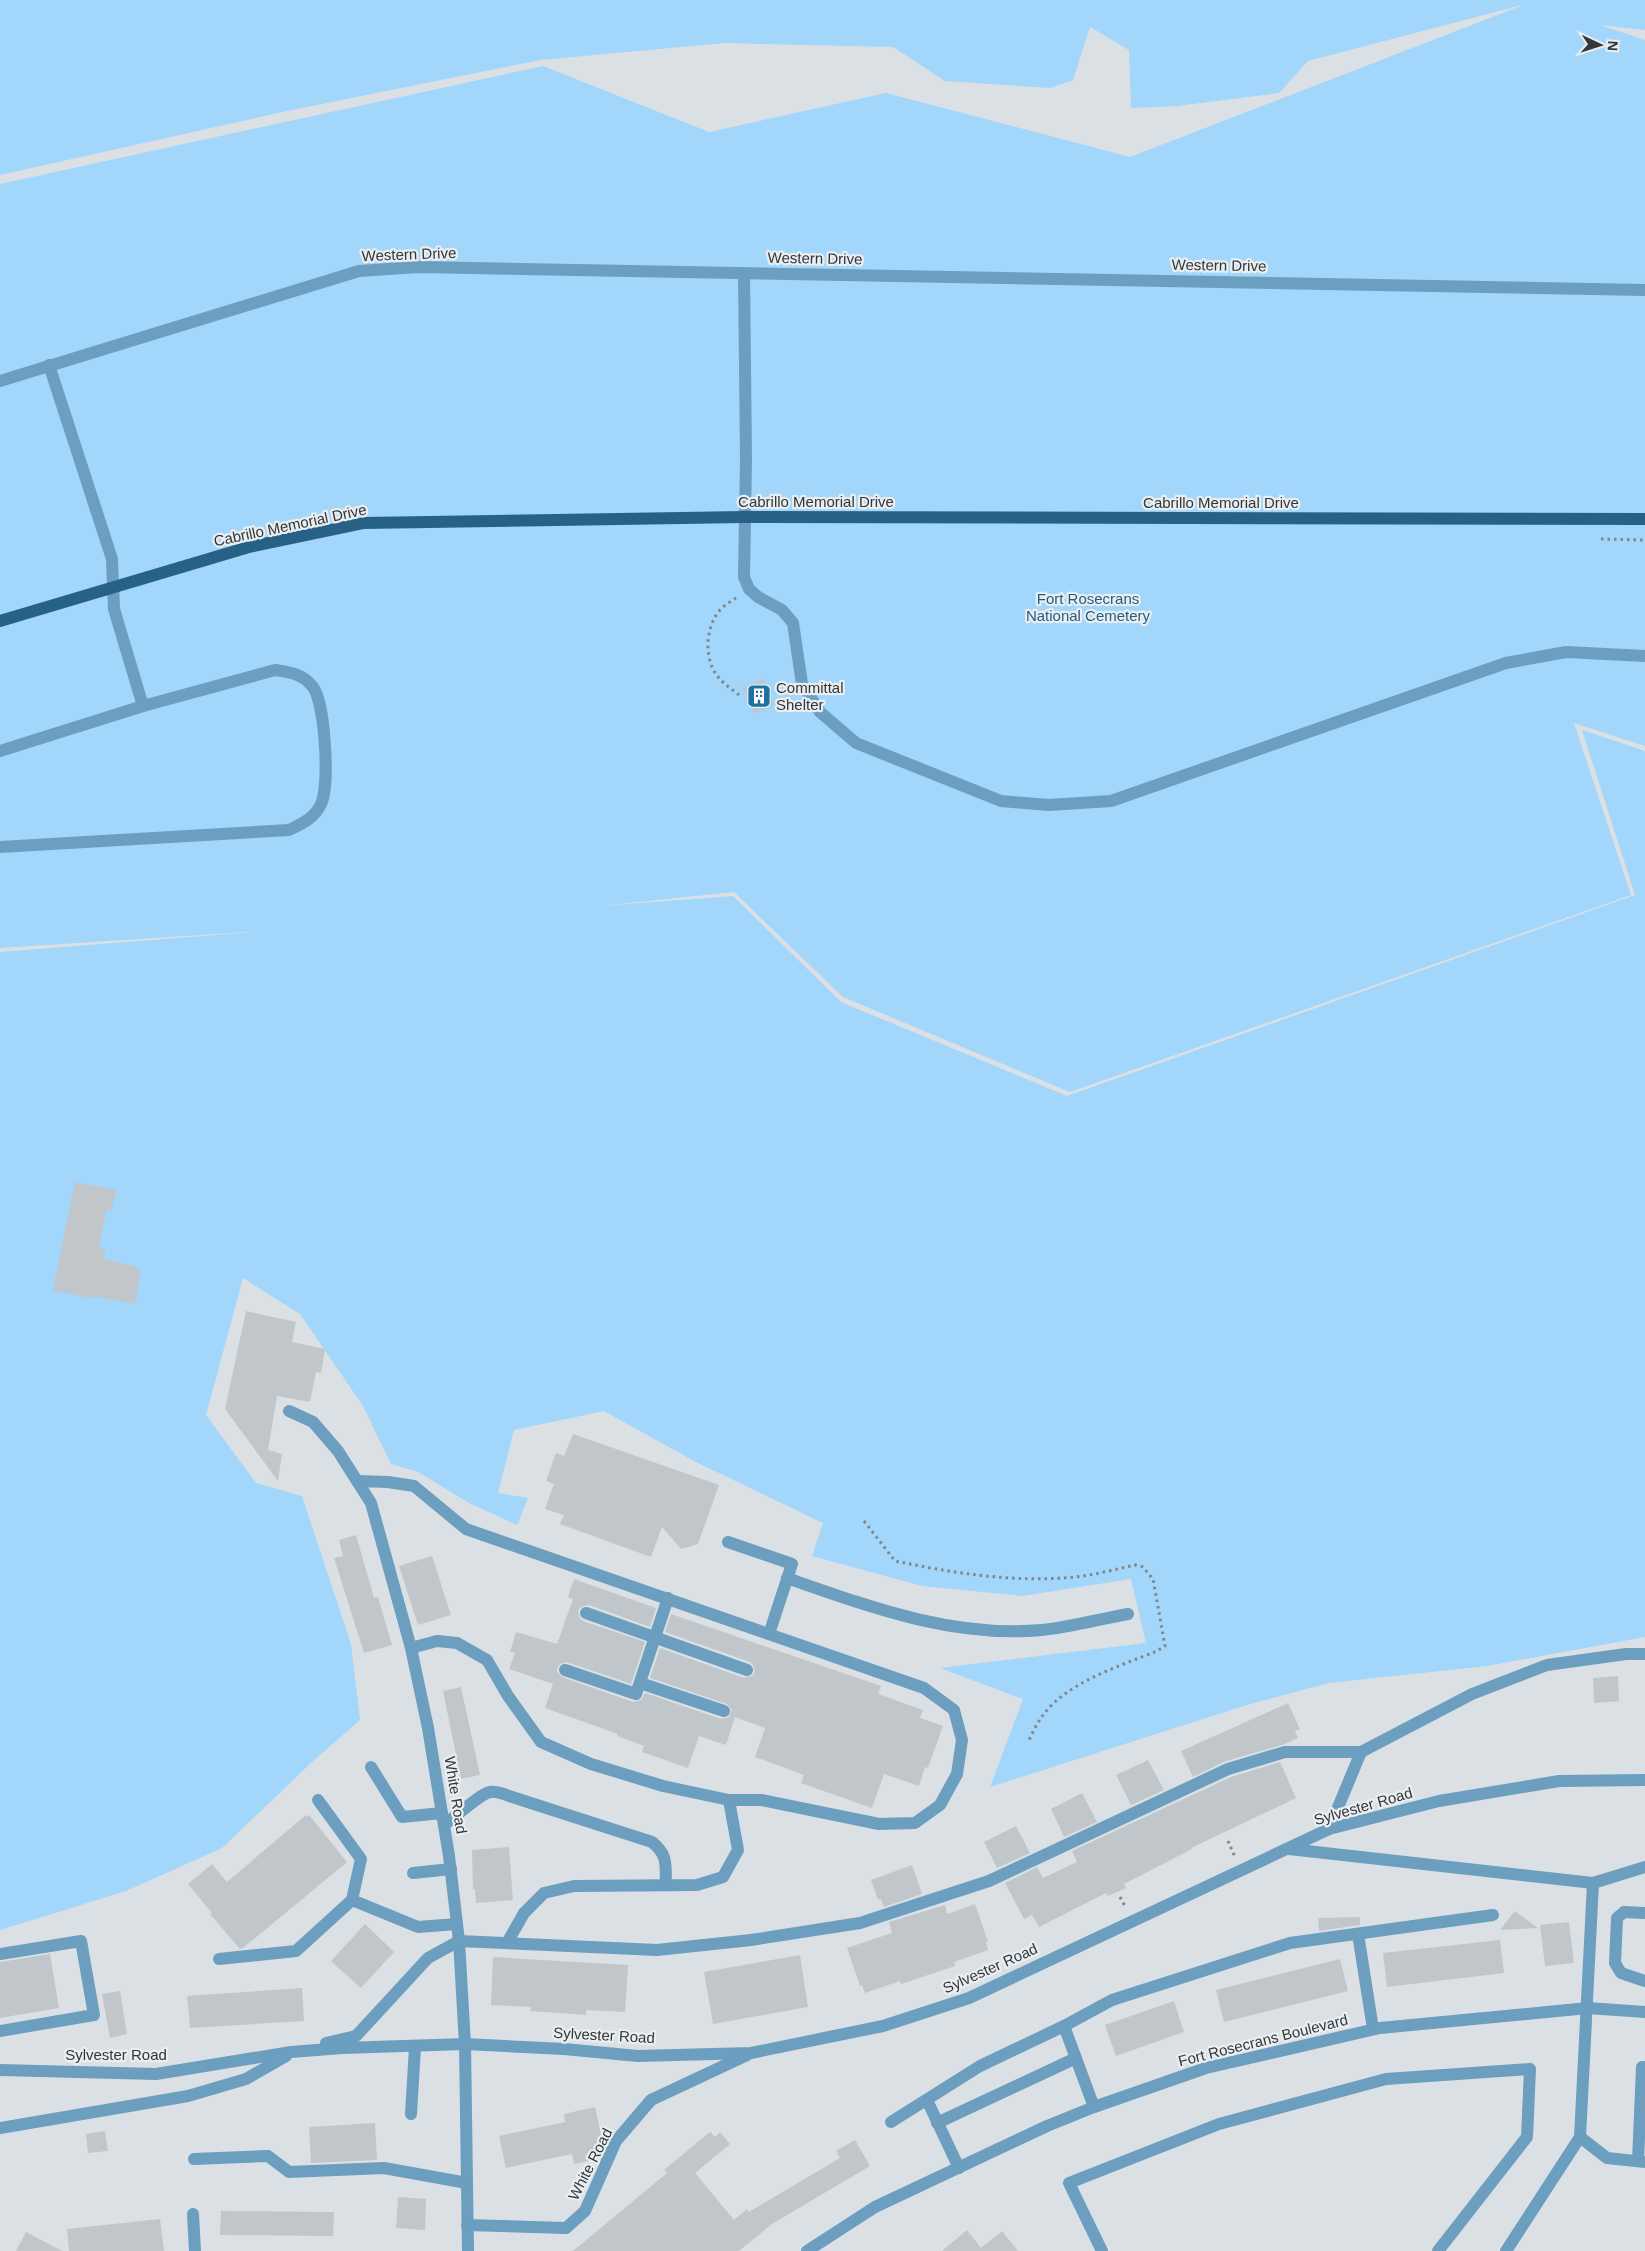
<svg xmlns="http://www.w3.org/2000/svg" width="1645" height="2251" font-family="Arial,sans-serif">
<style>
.green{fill:#a2d6fa}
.building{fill:#c1c6cb}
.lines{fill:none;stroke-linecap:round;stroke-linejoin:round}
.path{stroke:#828588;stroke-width:3;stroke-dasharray:2.5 4;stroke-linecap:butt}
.minor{stroke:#6c9ec0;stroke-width:12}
.major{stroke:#286186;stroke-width:12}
.labels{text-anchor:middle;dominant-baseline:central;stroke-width:4.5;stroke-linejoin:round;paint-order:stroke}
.street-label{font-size:15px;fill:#343637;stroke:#e8eef2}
.park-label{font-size:15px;fill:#275d80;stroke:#e8eef2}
.poi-label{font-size:15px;fill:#343637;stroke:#e8eef2;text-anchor:start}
</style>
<rect width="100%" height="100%" fill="#dbe0e5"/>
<!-- green -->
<path class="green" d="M0,0H1645V30L1600,25L1645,40V746L1574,723L1631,895L1070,1092L843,997L734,892L600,906L733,896L841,1002L1067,1096L1635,895L1582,730L1645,751V1637L1487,1666L1329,1683L1250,1704L990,1787L1023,1699L940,1668L1146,1643L1131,1579L1022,1596L922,1586L812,1556L823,1523L694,1461L604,1411L514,1430L498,1493L528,1498L517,1525L469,1503L418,1472L391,1464L363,1406L300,1314L243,1278L206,1415L256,1483L302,1496L351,1644L360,1720L313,1761L222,1848L126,1891L0,1930V952L265,931L0,948V184L543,66L709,132L886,93L1130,157L1526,4L1308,61L1279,93L1177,106L1131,108L1129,50L1090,27L1073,80L1050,88L945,81L893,47L725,43L540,60L287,111L0,175Z"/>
<!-- building -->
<g class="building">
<path d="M763,679L774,704L755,713L743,688Z"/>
<path d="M75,1182L116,1190L111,1211L106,1210L99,1248L105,1249L104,1259L136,1266V1269L141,1270L135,1304L94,1296V1299L53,1290Z"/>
<path d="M246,1311L296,1322L292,1342L325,1349L321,1373L316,1372L310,1402L277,1396L268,1450L282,1454L278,1481L225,1409Z"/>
<path d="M573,1434L719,1485L698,1544L681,1549L662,1527L651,1557L560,1524L564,1515L545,1509L554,1484L546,1481L556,1453L564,1456Z"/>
<path d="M356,1535L374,1598L378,1597L392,1645L364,1653L334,1558L343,1556L339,1540Z"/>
<path d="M432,1556L451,1615L418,1625L399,1566Z"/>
<path d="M574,1579L656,1608L650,1627L589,1605L581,1607L578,1611L580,1618L583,1621L645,1642L631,1684L567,1662L560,1664L557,1668V1672L562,1677L633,1702L641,1700L645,1693L721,1719L729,1717L732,1710L727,1704L650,1678L660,1648L744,1678L752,1676L755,1672L753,1665L750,1662L665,1632L671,1614L881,1686L878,1694L923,1710L920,1718L943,1726L928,1768L925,1767L919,1786L884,1774L872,1808L801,1783L804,1775L755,1757L765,1728L735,1717L726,1745L699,1736L688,1768L642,1752L644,1746L617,1736L618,1734L545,1708L553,1684L509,1669L515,1653L510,1652L516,1632L557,1644L573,1599L568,1597Z"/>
<path d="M1618,1676L1619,1701L1594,1703L1593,1678Z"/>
<path d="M461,1687L480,1775L461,1779L443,1691Z"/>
<path d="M1288,1703L1300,1729L1295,1731L1298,1738L1285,1744L1226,1761L1193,1777L1181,1751Z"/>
<path d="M1148,1760L1164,1790L1131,1805L1116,1775Z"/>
<path d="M1280,1762L1296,1798L1191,1848L1192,1849L1124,1884L1126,1888L1108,1896L1106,1893L1039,1927L1032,1915L1024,1919L1005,1883L1037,1867L1043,1878L1077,1862L1072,1851L1231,1777Z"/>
<path d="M1082,1793L1097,1822L1064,1837L1051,1809Z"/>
<path d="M306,1815L307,1817L309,1815L347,1862L243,1948L240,1949L210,1914L212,1913L188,1884L212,1864L227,1882Z"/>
<path d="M1016,1826L1030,1853L997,1868L984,1842Z"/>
<path d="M509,1847L513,1900L476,1903L475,1889H473L472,1850Z"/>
<path d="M912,1865L922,1894L884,1907L881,1899L878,1900L871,1880Z"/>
<path d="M975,1904L988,1942L986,1943L988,1950L954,1962L955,1966L901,1984L900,1981L865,1993L862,1985L860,1986L847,1948L892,1933L889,1922L945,1905L947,1914Z"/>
<path d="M1515,1911L1538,1928L1500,1930Z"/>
<path d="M1360,1917V1925L1319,1931L1318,1918Z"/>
<path d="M1569,1922L1574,1963L1545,1966L1540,1925Z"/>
<path d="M365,1924L394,1952L361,1988L331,1961Z"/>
<path d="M1500,1940L1504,1973L1387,1987L1383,1953Z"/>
<path d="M50,1954L59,2008L0,2018V1962Z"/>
<path d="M800,1955L808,2007L713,2024L704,1972Z"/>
<path d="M493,1957L628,1965L625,2012L586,2010V2015L530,2011L531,2007L491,2005Z"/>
<path d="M1340,1959L1348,1991L1224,2022L1216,1990Z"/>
<path d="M302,1988L304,2021L190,2028L187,1996Z"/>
<path d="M120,1991L127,2034L110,2038L102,1994Z"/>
<path d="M1174,2001L1184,2032L1116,2056L1105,2025Z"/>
<path d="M595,2107L604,2149L600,2158L574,2164L572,2154L506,2168L499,2136L565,2122L564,2114Z"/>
<path d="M375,2123L377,2160L311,2163L309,2127Z"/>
<path d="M105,2131L108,2151L88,2153L86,2134Z"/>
<path d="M710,2132L715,2137L720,2132L730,2144L695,2173L734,2220L747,2209L749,2212L840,2158L836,2151L855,2140L870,2166L772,2224L739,2251H573L667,2173L664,2170Z"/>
<path d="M398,2197L426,2199L425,2230L396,2228Z"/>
<path d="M221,2211L334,2212L333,2236L220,2235Z"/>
<path d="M160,2219L164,2251H69L67,2229Z"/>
<path d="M967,2230L981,2248L1002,2231L1018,2251H942Z"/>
<path d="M26,2232L62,2251H16Z"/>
</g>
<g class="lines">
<!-- path -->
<g class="path">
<path d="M1601,539L1645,540"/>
<path d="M736,598C731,601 725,605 720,610C705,627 703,662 720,679C725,685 733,690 739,695"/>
<path d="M778,706L800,709"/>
<path d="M864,1521L895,1561C953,1573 1015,1583 1075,1577C1095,1575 1116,1569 1135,1565L1143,1567L1153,1579L1165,1646L1157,1651C1120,1666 1064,1683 1041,1718C1036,1725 1032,1734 1028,1742"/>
<path d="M1228,1841L1235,1857"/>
<path d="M1120,1897L1126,1908"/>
</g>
<!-- minor -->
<g class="minor">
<path d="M744,273L746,459L744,577L749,589L758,597L782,610L793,623L802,684L820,712L856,743L1001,801L1049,805L1111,801L1506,663L1566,652L1645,656"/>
<path d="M49,365L112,559L114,609L143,706"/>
<path d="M0,381L359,271L418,267L1645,290"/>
<path d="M0,751L143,706L275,670C290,672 303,674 313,687C325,703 330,785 321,804C315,818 301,824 289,830L0,847"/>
<path d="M289,1411L313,1422L338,1451L371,1503L411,1648L428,1728L449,1856L459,1941L465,2044L468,2251"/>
<path d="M357,1481L388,1482L414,1486L466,1529L924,1688L954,1710L962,1740L957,1774L940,1805L915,1823L879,1824L761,1800H729"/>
<path d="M728,1542L792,1564L769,1634"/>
<path d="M787,1578C870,1607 953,1638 1042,1630C1071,1627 1100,1619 1128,1614"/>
<path d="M586,1613L747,1670"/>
<path d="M411,1648L437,1641L457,1643L487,1660L508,1696L541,1742L591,1764L663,1786L729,1800L738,1850L723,1877L697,1885L574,1886L544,1893L524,1913L507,1943"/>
<path d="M565,1670L636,1694L668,1598"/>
<path d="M640,1683L724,1711"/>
<path d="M371,1767L402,1817L442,1813"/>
<path d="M318,1800L361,1859L352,1900L418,1927L457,1924"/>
<path d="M444,1825C455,1817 480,1794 490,1792C496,1791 504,1794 509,1796L652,1842C669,1856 665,1865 666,1885"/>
<path d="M1329,1829L1361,1752L1472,1694L1547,1665L1626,1654H1645"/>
<path d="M1289,1849L1593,1883L1645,1867"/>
<path d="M413,1873L451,1869"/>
<path d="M1593,1883L1580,2137L1607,2158L1645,2162"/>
<path d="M1645,1913L1624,1912L1617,1918L1615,1963L1621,1973L1645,1981"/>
<path d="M1358,1934L1373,2029"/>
<path d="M0,1954L81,1941L94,2015L0,2031"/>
<path d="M219,1959L296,1951L352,1900"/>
<path d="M1064,2026L1112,2000L1290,1943L1493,1915"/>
<path d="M326,2043L356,2036L428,1958L459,1941L657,1950L751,1940L860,1923L989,1881L1228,1769L1285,1752H1361"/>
<path d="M0,2070L156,2074L291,2052L342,2048L465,2044L564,2049L638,2056L751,2053L883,2026L969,1998L1329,1829L1439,1801L1559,1781L1645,1780"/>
<path d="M927,2100L959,2168"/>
<path d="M411,2114L415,2047"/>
<path d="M891,2122L980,2066L1064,2026L1094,2107"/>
<path d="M937,2123L1076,2058"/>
<path d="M0,2128L188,2096L246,2079L286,2056"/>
<path d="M194,2159L268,2156L289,2172L384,2168L467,2183"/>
<path d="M1638,2161L1642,2067H1645"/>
<path d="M193,2214L195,2251"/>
<path d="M467,2225L566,2228L585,2211L616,2141L651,2100L747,2055"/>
<path d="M807,2251L875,2207L1047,2126L1094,2107L1206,2068L1380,2028L1588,2008L1645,2012"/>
<path d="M1102,2251L1069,2183L1219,2124L1386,2079L1530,2069L1527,2137L1438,2251"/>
<path d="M1506,2251L1580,2137"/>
</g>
<!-- major -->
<path class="major" d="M0,621L249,547L364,523L744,517L1645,519"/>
</g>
<!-- icons -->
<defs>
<g id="building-square" transform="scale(1.25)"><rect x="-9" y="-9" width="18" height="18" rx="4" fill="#1e72a3" stroke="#e8eef2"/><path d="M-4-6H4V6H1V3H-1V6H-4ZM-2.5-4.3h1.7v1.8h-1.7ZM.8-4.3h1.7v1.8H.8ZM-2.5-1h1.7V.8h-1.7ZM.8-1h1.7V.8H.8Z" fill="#fff"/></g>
</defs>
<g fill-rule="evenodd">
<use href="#building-square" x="759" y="696"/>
</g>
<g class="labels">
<!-- street labels -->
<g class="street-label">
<text transform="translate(409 254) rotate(-2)">Western Drive</text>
<text transform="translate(815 258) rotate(1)">Western Drive</text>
<text transform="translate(1219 265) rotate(1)">Western Drive</text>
<text x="816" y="501">Cabrillo Memorial Drive</text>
<text x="1221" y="502">Cabrillo Memorial Drive</text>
<text transform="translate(290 525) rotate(-12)">Cabrillo Memorial Drive</text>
<text transform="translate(456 1795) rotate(81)">White Road</text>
<text transform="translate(1363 1806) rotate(-16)">Sylvester Road</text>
<text transform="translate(990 1968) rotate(-24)">Sylvester Road</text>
<text transform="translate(604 2035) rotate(3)">Sylvester Road</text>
<text transform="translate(1263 2040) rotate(-14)">Fort Rosecrans Boulevard</text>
<text x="116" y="2054">Sylvester Road</text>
<text transform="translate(590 2164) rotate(-63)">White Road</text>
</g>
<!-- park labels -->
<g class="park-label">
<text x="1088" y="598">Fort Rosecrans<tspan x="1088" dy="17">National Cemetery</tspan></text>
</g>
<!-- poi labels -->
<g class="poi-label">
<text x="776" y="687">Committal<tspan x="776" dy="17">Shelter</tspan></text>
</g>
</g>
<!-- north arrow -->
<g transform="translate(1600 45) rotate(94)" stroke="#e8eef2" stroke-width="4" paint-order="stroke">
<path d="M0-4L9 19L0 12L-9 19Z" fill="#343637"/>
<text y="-8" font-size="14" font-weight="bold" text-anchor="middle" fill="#343637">N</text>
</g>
</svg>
